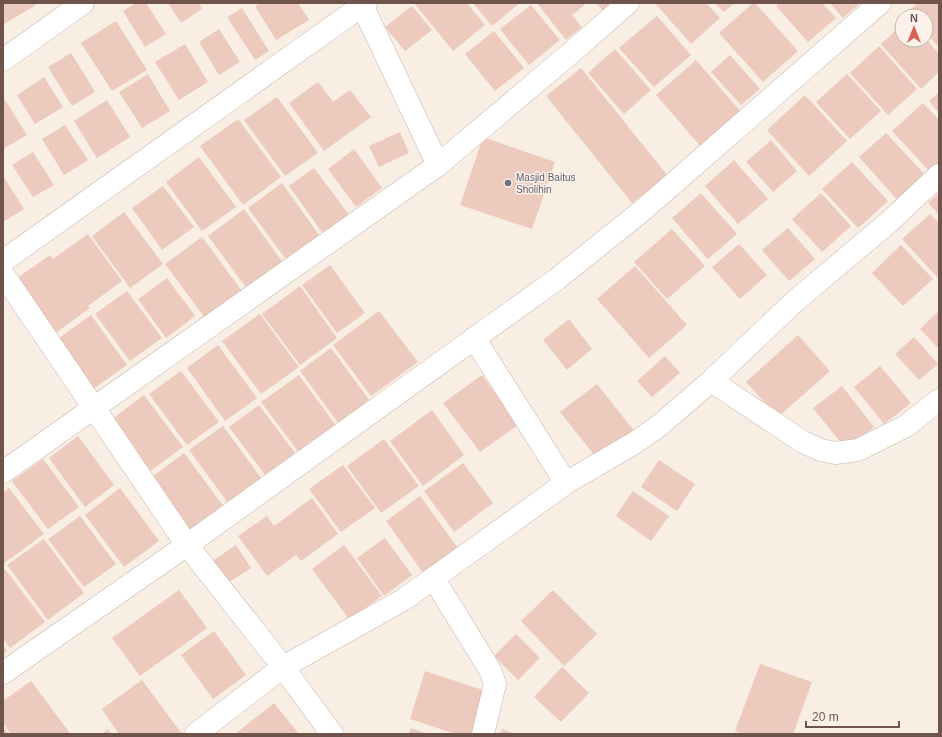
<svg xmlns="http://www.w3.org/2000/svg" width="942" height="737" font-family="Arial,sans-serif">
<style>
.building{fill:#eccabe}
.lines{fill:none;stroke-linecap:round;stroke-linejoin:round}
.minor-casing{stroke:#c9b5ab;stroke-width:23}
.minor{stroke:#fff;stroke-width:22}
.worship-dot{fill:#6b7280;stroke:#fdf2e9;stroke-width:1.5}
.labels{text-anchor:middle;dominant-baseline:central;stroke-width:3;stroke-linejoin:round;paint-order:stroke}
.worship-label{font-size:10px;fill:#5b616d;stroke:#fdf2e9;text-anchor:start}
</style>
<rect width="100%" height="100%" fill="#f9eee4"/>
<!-- building -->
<g class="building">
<path d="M3,3H35L36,5L4,24L3,22Z"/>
<path d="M136,3H146L166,34L145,47L123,11Z"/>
<path d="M168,3H199L202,9L181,23Z"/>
<path d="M261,3H298L309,20L276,40L255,6Z"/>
<path d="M414,3H467L485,25L453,51Z"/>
<path d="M473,3H520L492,26Z"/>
<path d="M537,3H587L572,15L582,27L566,40Z"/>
<path d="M596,3H613L603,11Z"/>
<path d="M657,3H706L720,18L691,44L656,4Z"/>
<path d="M715,3H735L724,12Z"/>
<path d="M753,3H755L798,51L763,82L719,33Z"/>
<path d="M780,3H822L836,18L808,42L776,6Z"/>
<path d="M830,3H860L843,18Z"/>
<path d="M918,3H939V47L926,33V16H910L907,13Z"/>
<path d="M531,5L560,40L529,65L500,29Z"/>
<path d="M412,6L432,30L405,51L385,27Z"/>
<path d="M242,8L269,51L255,60L227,17Z"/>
<path d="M657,16L691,55L654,87L619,48Z"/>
<path d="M116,21L147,70L112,91L81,43Z"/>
<path d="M902,25V40H927L939,54V72L921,89L881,44Z"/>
<path d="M219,29L240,62L219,75L199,42Z"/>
<path d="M494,31L524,68L495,91L465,54Z"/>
<path d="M185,44L208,82L179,100L155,62Z"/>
<path d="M879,46L917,89L888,115L850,73Z"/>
<path d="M615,49L651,90L624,114L588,73Z"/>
<path d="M71,53L95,92L72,106L48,67Z"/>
<path d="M730,55L760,89L741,105L711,72Z"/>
<path d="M696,60L742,113L702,148L656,95Z"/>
<path d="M581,68L667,175L632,203L546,96Z"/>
<path d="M148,74L170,111L142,128L119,92Z"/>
<path d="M847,74L881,111L850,139L816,102Z"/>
<path d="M44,77L63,107L35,124L17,95Z"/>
<path d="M318,82L333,102L350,90L371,117L324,151L289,103Z"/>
<path d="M939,92V113L929,101Z"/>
<path d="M805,95L847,141L809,176L767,130Z"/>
<path d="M277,97L318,153L285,176L244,120Z"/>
<path d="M5,100L27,135L3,149V101Z"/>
<path d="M107,100L130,137L97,158L74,121Z"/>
<path d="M923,103L939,120V166L931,173L892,131Z"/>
<path d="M238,119L281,177L243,205L200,146Z"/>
<path d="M65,125L88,160L64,175L42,139Z"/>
<path d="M400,132L409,153L379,167L369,146Z"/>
<path d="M886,133L928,178L900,203L859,157Z"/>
<path d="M483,137L555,162L532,229L460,205Z"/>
<path d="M771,140L797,171L773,192L746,162Z"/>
<path d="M354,149L382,188L356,207L328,169Z"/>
<path d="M33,152L54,185L33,197L12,165Z"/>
<path d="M199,157L236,207L202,231L166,182Z"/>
<path d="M734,160L768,199L738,224L705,186Z"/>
<path d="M852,162L888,201L858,228L822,189Z"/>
<path d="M314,168L350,216L324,235L289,186Z"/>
<path d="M3,176L24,209L3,222Z"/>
<path d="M282,183L321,238L288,262L248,208Z"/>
<path d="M163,186L194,227L162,250L132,208Z"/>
<path d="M701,193L737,234L708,259L672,218Z"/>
<path d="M821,193L851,226L822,252L792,219Z"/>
<path d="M939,193V215L928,203Z"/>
<path d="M244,209L284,264L248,290L208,236Z"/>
<path d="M124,212L163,264L130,288L92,236Z"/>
<path d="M930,214L939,223V279L902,239Z"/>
<path d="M788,228L815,259L789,281L762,250Z"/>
<path d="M672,229L705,266L667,299L634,262Z"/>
<path d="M88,234L122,281L88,306L90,308L50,337L10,283L50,255L53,259Z"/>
<path d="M202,237L242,291L205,318L165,264Z"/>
<path d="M739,244L767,275L740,299L712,267Z"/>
<path d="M901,245L933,279L903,306L872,273Z"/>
<path d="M330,265L365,313L337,333L302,285Z"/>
<path d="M635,266L687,325L649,358L597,299Z"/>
<path d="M167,278L195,316L166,338L138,299Z"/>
<path d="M300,286L337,338L300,365L262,314Z"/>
<path d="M127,291L162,338L130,361L95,314Z"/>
<path d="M379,311L418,362L371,396L333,345Z"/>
<path d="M939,311V349L920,329Z"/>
<path d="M260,314L299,367L261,394L222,341Z"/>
<path d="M91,315L127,365L89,392L52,343Z"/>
<path d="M569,319L592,349L567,370L543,340Z"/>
<path d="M798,335L830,371L778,417L746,382Z"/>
<path d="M914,337L938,364L919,380L895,354Z"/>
<path d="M218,345L257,398L225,421L187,368Z"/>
<path d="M331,348L370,401L339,424L300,371Z"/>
<path d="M665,356L680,373L652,397L637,381Z"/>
<path d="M880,366L911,403L884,424L854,387Z"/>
<path d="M181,371L219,422L187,445L149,394Z"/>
<path d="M299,375L337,427L300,454L261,402Z"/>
<path d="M482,375L518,425L480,452L443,403Z"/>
<path d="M597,384L635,432L599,461L560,412Z"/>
<path d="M842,386L874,427L846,449L813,408Z"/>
<path d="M144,395L183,447L145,475L107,423Z"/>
<path d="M259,405L295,453L265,475L229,427Z"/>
<path d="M432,410L464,455L423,486L390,441Z"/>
<path d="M223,426L262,479L228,503L189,450Z"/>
<path d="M78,436L114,485L85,507L49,458Z"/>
<path d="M384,439L419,486L381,513L347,466Z"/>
<path d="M184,453L224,507L185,536L145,482Z"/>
<path d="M43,459L79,507L48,529L12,481Z"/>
<path d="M659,460L695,484L677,511L641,487Z"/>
<path d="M463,463L493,503L454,532L424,491Z"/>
<path d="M343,465L375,508L341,532L309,489Z"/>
<path d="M9,488L44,534L3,564V493Z"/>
<path d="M120,488L159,541L124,567L85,515Z"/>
<path d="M633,491L669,516L651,541L616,516Z"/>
<path d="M420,496L461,552L426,577L386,521Z"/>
<path d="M312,498L338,534L301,561L296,555L267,576L238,536L267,516L274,526Z"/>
<path d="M80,516L116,564L84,587L48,539Z"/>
<path d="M385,538L412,575L384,596L357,558Z"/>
<path d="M44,539L84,593L48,620L7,565Z"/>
<path d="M236,545L251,568L226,584L211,562Z"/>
<path d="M344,545L382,596L349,619L312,569Z"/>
<path d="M5,569L45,622L10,648L3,638V570Z"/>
<path d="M179,590L207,628L140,676L112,638Z"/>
<path d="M553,590L597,634L564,666L521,621Z"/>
<path d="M214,631L246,675L213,699L181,655Z"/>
<path d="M516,634L540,658L518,680L494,656Z"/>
<path d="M3,645L7,651L3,654Z"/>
<path d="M760,664L812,682L793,734H742L735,731Z"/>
<path d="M562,667L589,693L561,722L534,697Z"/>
<path d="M425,671L486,691L471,734H456L410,719Z"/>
<path d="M142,680L182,734H119L102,709Z"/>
<path d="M31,681L69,732L67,734H11L3,723V701Z"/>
<path d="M274,703L299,734H235Z"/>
<path d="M3,727L8,734H3Z"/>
<path d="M411,728L427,734H409Z"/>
<path d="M108,729L111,734H101Z"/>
<path d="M502,729L515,734H500Z"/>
</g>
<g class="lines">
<!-- minor casing -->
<g class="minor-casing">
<g id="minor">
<path d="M361,3L438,165"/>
<path d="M3,60L83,3"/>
<path d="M3,261L366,3"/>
<path d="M3,274L187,545L283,667L332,734"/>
<path d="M474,338L566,483"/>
<path d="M711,381L803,442L821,450L835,453L858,450L906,426L939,400"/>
<path d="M3,472L438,165L572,52L628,3"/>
<path d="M434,579L490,670L495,684L483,734"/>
<path d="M3,673L187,545L557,279L643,210L880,3"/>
<path d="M196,734L283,667L403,600L566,483L636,442L660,425L711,381L794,302L889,222L939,175"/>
</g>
</g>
<!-- minor -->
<use href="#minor" class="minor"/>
</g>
<!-- markers -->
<circle class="worship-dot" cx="508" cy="183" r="4"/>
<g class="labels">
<!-- worship labels -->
<g class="worship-label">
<text x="516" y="177">Masjid Baitus<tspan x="516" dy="12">Sholihin</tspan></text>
</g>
</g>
<!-- border -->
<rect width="942" height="737" fill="none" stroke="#6f544c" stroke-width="8"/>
<!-- north arrow -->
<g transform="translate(914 28)"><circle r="19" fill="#fdf2e9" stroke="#c4b3aa"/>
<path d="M0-3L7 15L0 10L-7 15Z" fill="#d75f55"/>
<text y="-6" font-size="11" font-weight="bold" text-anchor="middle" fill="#6f544c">N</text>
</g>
<!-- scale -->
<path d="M806 721v6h93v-6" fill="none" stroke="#6f544c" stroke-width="2"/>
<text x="812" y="721" font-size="12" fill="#6f544c" stroke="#fdf2e9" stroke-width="3" paint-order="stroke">20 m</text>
</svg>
